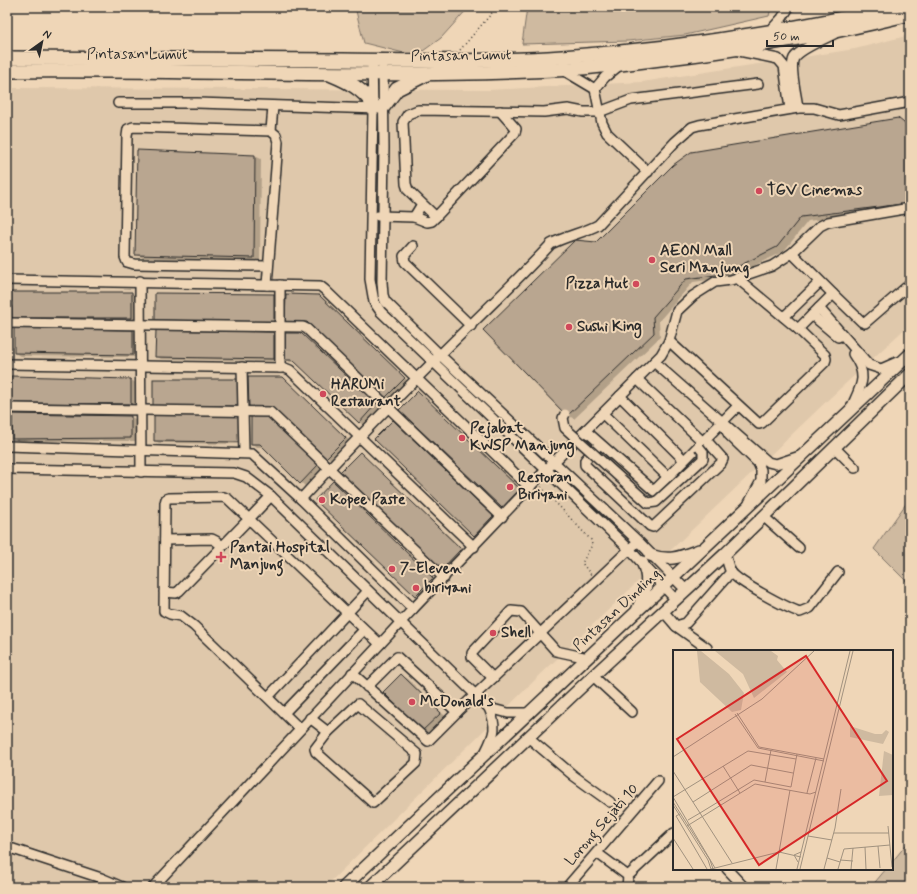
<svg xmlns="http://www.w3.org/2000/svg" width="917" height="894" font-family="Mynerve,sans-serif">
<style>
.built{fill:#dfc8ab}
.green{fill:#cfbaa0;stroke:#7d7266}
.shadow{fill:#0003}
.building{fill:#b9a690;stroke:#2b2b2b}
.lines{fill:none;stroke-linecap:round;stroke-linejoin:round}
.minor-casing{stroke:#2b2b2b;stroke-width:12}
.major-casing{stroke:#2b2b2b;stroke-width:14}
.highway-casing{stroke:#2b2b2b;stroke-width:16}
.path{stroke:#2b2b2b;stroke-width:1.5;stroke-dasharray:1 3;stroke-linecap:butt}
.minor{stroke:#efd6b7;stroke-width:9}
.major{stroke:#efd6b7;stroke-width:11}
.highway{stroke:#efd6b7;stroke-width:13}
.minor-bridge-casing{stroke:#2b2b2b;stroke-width:12;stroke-linecap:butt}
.minor-bridge{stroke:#efd6b7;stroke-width:9}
.poi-dot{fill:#d1495b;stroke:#efd6b7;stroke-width:1.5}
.labels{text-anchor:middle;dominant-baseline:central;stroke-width:4;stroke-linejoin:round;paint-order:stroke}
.street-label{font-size:15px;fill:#2b2b2b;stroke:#efd6b7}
.poi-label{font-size:15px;font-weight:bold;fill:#2b2b2b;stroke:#efd6b7;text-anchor:start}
.inset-road{fill:none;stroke:#a1927f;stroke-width:1}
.view{fill:#d62828;fill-opacity:0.15;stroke:#d62828;stroke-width:2}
.inset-edge{fill:none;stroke:#2b2b2b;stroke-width:2}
</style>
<rect width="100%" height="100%" fill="#efd6b7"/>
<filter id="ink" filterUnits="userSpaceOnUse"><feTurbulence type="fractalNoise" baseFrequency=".025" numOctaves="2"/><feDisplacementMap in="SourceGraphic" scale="8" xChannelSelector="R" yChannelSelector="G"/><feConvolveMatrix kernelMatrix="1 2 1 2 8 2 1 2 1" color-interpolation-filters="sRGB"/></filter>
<g filter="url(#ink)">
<!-- built -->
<g class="built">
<path d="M770,7H821L769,16Z"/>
<path d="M910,35V324L831,397L537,678L325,887H7V88L488,90L642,82L855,49Z"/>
</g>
<!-- green -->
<g class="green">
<path d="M355,7H469L441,38L416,56L364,43Z"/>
<path d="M527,7H771L769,16L685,35L628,41L522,44Z"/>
<path d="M910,498V585L874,549Z"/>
<path d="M910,840V887H871L886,869H892V862Z"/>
</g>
<!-- shadow -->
<g class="shadow">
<path d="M904,124L910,128V207L808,221L784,251L731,277L693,282L659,321L660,337L574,419L568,415L597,243Z"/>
<path d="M255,156L261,159L260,261L143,258L136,254Z"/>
<path d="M132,293L137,296V320H17L13,317Z"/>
<path d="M274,295L279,298L278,324L161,322L156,319Z"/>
<path d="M319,296L324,299L409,382L390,400L310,324H291L286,321Z"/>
<path d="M133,331L138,334L137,357L20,356L15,353Z"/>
<path d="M274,333L279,336L278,361L161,359L156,356Z"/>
<path d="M301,334L381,408L364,425L297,362H290L286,359Z"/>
<path d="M282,378L350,441L331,460L276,409H254L250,406Z"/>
<path d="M131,380L136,383V406L17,405L12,402Z"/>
<path d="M238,380L243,409H159Z"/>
<path d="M418,392L525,492L507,510L401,410Z"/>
<path d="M131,417L135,419L136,441H18L13,438Z"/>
<path d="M239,417L244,444L159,443L155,441Z"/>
<path d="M274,420L323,468L305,486L263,447H257L252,444Z"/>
<path d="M393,421L497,519L480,538L475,535Z"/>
<path d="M360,453L466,552L448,571L342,472Z"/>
<path d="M333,483L437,581L421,598L316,500Z"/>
<path d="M401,675L408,679L446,717L430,734L423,730L384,692Z"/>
</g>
<!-- building -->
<g class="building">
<path d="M898,118L910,128V203L801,217L777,247L723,274L686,279L653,317L654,333L567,416L483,330L575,240L596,242L673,165L691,152Z"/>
<path d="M137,150L255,155L254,258L135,255Z"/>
<path d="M11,292H132V318H12Z"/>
<path d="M155,293L274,294V322L155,320Z"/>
<path d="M286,294L319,295L405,378L385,398L307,322H285Z"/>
<path d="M14,328L133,330V355L14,353Z"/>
<path d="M156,330L274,332V359L155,357Z"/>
<path d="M285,333H301L376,404L359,423L293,360H285Z"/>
<path d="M11,376L131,379V404L11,403Z"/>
<path d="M248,377H283L346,438L326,458L272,407H249Z"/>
<rect x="153" y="379" width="85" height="27"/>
<path d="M418,391L520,489L502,508L399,410Z"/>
<path d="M12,414L131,416V438L12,439Z"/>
<path d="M154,415L239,416V442L154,441Z"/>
<path d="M251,416H269L318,465L300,484L260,444H251Z"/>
<path d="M393,420L493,516L474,536L374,439Z"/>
<path d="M360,452L461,549L442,569L340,472Z"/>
<path d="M333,481L433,578L415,596L315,500Z"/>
<path d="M401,674L441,713L422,731L383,692Z"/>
</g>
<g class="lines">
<!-- minor casing -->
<g class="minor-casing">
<g id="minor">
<path d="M769,32L782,18L789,7"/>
<path d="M739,51L778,59L784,66L790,109"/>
<path d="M372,61L373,109L370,279L374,302L381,312L629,549L676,600"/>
<path d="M383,68L384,148L382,282L383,295L385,301L440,355L638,541L686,590"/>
<path d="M563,70L595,89L602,123L607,133L648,172"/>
<path d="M595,89L605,77L621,64"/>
<path d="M118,103H197L378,109"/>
<path d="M798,108C797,97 789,67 794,58C800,49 824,39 834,34"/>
<path d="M422,204L414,217L427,222L432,221L515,133L516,129L500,111"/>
<path d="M378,216L414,217"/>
<path d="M436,217L408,190L406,184L403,122L408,114L418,110L544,112L568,109L583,112H599L631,100L758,84"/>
<path d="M413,246L404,256L405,262L471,326"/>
<path d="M792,253L833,294"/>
<path d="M268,266L134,264L127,262L125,257L127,136L128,129L133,127L271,131"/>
<path d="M737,278L798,329"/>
<path d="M7,280L320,286L325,290L530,488"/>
<path d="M140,281L141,472"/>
<path d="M267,285L278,142L276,135L271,131L273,106"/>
<path d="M819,308L869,365L881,369L897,362"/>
<path d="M812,315L838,337"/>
<path d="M784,317L820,282"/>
<path d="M7,323L303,327L307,329L502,517"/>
<path d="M669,341L759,424L762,423L825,362L826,359L825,355L798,329L833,294L862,322L865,323L910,284"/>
<path d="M654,362L768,462L776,464L800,456"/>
<path d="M7,364L285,368L290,370L474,547"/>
<path d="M242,367L244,453"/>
<path d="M280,368V285"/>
<path d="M637,379L703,442"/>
<path d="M620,396L684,460"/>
<path d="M7,408L270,412L444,578"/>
<path d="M851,408C861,386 869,376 853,354"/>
<path d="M603,414L668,477"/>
<path d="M723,424L729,435L758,463L761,470V481L749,503"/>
<path d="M586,431L654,491L738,406"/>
<path d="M600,444L585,460V465L650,526L653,527L721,463L723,459L706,440"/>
<path d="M7,446L252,454L301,499L413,609L545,471L661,355L669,341L677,311L693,296L715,282L731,280L772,266L792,253L820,226L828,222L910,208"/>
<path d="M834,447L855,468"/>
<path d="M7,469L234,473L246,477L271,496L489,708L508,713H530"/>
<path d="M271,496L249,519L380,644"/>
<path d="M301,499C346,450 392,403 439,356C476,319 515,283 551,244C566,236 583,233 598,225L675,142L692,127L699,125L798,108H814L839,115L910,102"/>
<path d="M763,516L799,548"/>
<path d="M165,540L212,539L216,541L222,546"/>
<path d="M725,554C727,559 728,567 731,572C738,582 787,608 800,612L810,608L838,572"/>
<path d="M164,592L176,593L179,591L249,519L228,499L224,497L169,498L166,499L165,503C165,539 164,575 164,611L170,614L181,616L194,626L300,729"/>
<path d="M663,611L676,626L686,623L731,572"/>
<path d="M676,626L707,648"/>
<path d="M352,673L428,741L457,712L397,657L367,687"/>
<path d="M593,676L632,712"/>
<path d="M493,678L472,657V653L511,611L521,612L556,651L588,658"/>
<path d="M268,697L368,591"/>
<path d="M358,704L417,754L416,763L373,803L316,752L315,749L328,732Z"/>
<path d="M457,712L634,545"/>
<path d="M284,713L364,630"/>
<path d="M310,718L328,732"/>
<path d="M528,737L574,776L610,802"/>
<path d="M486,751C495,733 497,727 489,708"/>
<path d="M7,847L101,878L122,887"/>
<path d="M597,853L628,876"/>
<path d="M727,869L744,887"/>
<path d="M153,887L413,609"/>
<path d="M567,887L658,781"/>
<path d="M627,887L628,876L674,833"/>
</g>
</g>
<!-- major casing -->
<g class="major-casing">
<g id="major">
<path d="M650,555C670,562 680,557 699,550"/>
<path d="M637,611C644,591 652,583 642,562"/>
<path d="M344,887L910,354"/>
<path d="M370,887L593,676L725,554L910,374"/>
</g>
</g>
<!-- highway casing -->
<g class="highway-casing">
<g id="highway">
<path d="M7,58C119,58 231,60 343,60C415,61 490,62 562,57C674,49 784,32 893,7"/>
<path d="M7,71C189,69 372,79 554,70C592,68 630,63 668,58C749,48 830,34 910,14"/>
<path d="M332,75C349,82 362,89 373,104"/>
<path d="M384,106L397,89L425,75"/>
</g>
</g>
<!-- path -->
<g class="path">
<path d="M460,50L497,7"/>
<path d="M541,487L591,540L592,545L582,563L591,575"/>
</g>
<!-- minor -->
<use href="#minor" class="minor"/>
<!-- major -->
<use href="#major" class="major"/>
<!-- highway -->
<use href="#highway" class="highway"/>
<!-- minor-bridge casing -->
<g class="minor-bridge-casing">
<path id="minor-bridge" d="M565,414L563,418L565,428L648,503L656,502L703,459V452L699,447"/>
</g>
<!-- minor-bridge -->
<use href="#minor-bridge" class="minor-bridge"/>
</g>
</g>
<!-- markers -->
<g class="poi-dot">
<circle cx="759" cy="191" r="4"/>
<circle cx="652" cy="260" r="4"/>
<circle cx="636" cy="284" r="4"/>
<circle cx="569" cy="327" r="4"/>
<circle cx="323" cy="394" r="4"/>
<circle cx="462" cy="438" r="4"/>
<circle cx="510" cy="487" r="4"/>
<circle cx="322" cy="500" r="4"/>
<path d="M219 551h4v4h4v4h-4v4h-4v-4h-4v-4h4z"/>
<circle cx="392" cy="569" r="4"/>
<circle cx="416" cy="588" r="4"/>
<circle cx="493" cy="633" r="4"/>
<circle cx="412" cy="702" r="4"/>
</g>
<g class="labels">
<!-- street labels -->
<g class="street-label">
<text x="137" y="55">Pintasan Lumut</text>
<text transform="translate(461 56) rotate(-1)">Pintasan Lumut</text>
<text transform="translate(617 610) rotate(-43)">Pintasan Dinding</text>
<text transform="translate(602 825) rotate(-49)">Lorong Sejati 10</text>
</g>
<!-- poi labels -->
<g class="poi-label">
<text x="767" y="191">TGV Cinemas</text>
<text x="660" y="251">AEON Mall<tspan x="660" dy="17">Seri Manjung</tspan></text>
<text x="628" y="284" text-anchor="end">Pizza Hut</text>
<text x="577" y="327">Sushi King</text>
<text x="331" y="385">HARUMi<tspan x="331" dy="17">Restaurant</tspan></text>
<text x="470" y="429">Pejabat<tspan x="470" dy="17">KWSP Manjung</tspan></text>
<text x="518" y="478">Restoran<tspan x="518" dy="17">Biriyani</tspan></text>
<text x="330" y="500">Kopee Paste</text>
<text x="230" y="548">Pantai Hospital<tspan x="230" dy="17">Manjung</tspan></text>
<text x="400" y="569">7-Eleven</text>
<text x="424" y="588">biriyani</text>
<text x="501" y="633">Shell</text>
<text x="420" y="702">McDonald's</text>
</g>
</g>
<!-- overview -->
<g transform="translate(673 650)">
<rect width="220" height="220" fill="#efd6b7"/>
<path d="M24,1H28L56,24L71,43L68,60L59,62L27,32ZM42,1H98L105,6L104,10L114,22L81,48L70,24ZM177,76L202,84H209L213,80L216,82L210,94L177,87ZM211,101L220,105V145L206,146Z" fill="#cfbaa0"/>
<path class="inset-road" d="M64,63L86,97L151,109M62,64L85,98L151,111M0,107L89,49L141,1M50,116L67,143M0,121L27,163L81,130L118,137L124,104M92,132L98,100M134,143L143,108M0,147L75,101L123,109M0,147L42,218M0,152L37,210L40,219M20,152L78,115L120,123M0,155L35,210L38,219M7,164L3,166L34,219M15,170L27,163L59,213M14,176L82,134L137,144L143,142M215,176L219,217M161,183H216M135,186L159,190M0,188L20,219M205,196L207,218M192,197L193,219M154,208L167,212M167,210L180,211M125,212L121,205L128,202M38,219L106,202L128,207M103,219L117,140M124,219L177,1M127,219L180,1M151,219L162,178L168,139M165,219L171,199L217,195M178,219L180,198"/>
<path class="view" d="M133,6L214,131L86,215L4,89Z"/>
<rect width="220" height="220" class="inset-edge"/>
</g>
<!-- margin -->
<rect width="917" height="894" fill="none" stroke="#efd6b7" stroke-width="24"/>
<rect x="12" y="12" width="893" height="870" fill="none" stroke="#2b2b2b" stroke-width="1.5" filter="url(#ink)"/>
<!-- north arrow -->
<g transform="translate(42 42) rotate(33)" stroke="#efd6b7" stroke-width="3" paint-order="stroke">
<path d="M0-3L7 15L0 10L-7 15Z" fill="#2b2b2b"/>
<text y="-6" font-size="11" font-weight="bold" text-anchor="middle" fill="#2b2b2b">N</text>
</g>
<!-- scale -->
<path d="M767 40v6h66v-6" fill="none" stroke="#2b2b2b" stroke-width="2"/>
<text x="773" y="40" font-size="12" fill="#2b2b2b" stroke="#efd6b7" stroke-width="3" paint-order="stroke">50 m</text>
</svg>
